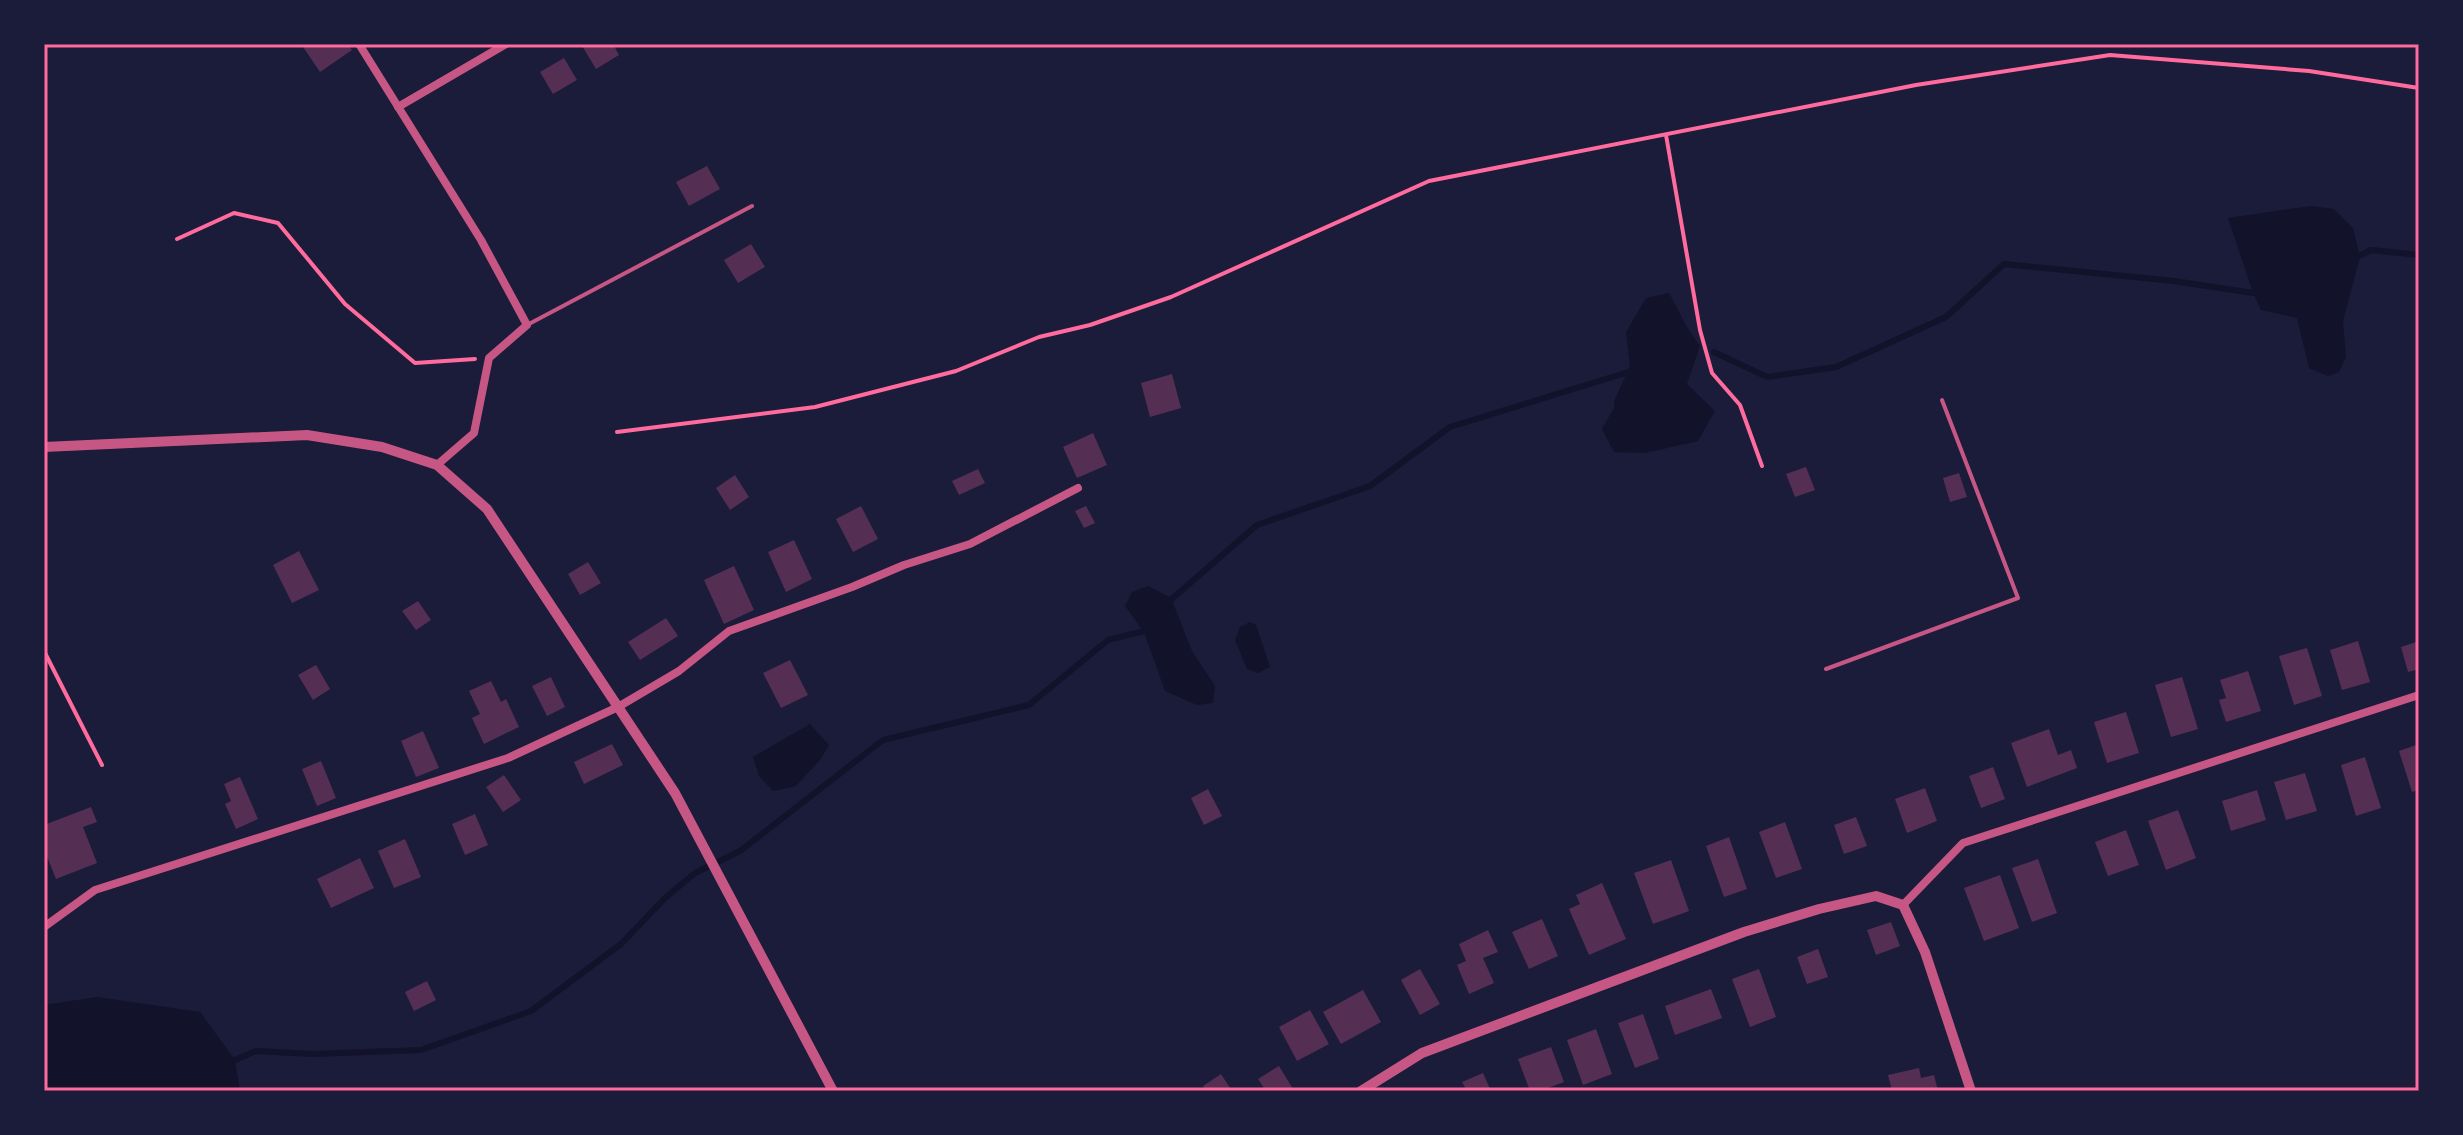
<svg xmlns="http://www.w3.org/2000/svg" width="2463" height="1135" font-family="Overpass,sans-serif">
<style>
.water{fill:#12122b}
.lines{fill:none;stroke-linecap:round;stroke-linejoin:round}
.stream{stroke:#12122b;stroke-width:6}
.building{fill:#542f53}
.path{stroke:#ff6b9d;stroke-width:4}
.service{stroke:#c65784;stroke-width:4}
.minor{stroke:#c65784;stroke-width:8}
.tertiary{stroke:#c65784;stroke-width:10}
.neatline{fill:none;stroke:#ff6b9d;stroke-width:3}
</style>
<rect width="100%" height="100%" fill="#1b1b3a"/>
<!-- water -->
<g class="water">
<path d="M2311,206L2334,209L2353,228L2360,257L2343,321L2346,357L2339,372L2328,376L2309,368L2297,318L2261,310L2253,293L2228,218Z"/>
<path d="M1669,293L1688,329L1700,346L1687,384L1715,411L1698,441L1645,453L1614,452L1602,429L1614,408V401L1630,366L1626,332L1646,298Z"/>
<path d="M1148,586L1171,598L1192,651L1215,686L1213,703L1197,705L1165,691L1144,632L1125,606L1132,592Z"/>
<path d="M1250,622L1256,625L1270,667L1258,673L1247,669L1235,640L1240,627Z"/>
<path d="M810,724L829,745L820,760L796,786L773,791L759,776L753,757Z"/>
<path d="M97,997L200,1012L235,1060L240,1091H44V1005Z"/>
</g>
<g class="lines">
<!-- stream -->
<g class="stream">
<path d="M2353,259L2371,250L2419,255"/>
<path d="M1714,352L1767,377L1836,367L1946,317L2004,264L2174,281L2253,293L2259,290"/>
<path d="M1166,604L1257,525L1370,486L1450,427L1635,370"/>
<path d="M235,1060L256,1051L313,1054L421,1050L531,1011L621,944L665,898L695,873L740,851L883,740L1029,705L1108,640L1144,631L1149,625"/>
</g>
</g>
<!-- building -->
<g class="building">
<path d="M301,44H348L352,50L320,72Z"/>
<path d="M581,44H613L619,55L596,69Z"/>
<path d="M564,58L577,80L553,94L540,72Z"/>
<path d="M707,166L720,189L689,206L676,182Z"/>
<path d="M751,244L765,267L738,283L724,260Z"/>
<path d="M1172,374L1181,408L1150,417L1141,383Z"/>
<path d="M1093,433L1107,465L1077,478L1063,447Z"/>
<path d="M1806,467L1815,490L1795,497L1786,474Z"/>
<path d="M978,469L985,483L959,495L952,481Z"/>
<path d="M1959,473L1967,497L1950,502L1943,478Z"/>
<path d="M735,475L749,497L730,510L716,488Z"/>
<path d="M861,506L878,539L853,552L836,519Z"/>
<path d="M1086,506L1095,523L1084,528L1075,511Z"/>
<path d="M794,540L812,579L786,592L768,552Z"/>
<path d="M299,551L319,590L292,603L273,565Z"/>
<path d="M588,562L601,583L580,595L568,574Z"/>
<path d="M734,566L754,610L724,624L704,580Z"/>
<path d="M418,601L431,620L416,630L402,611Z"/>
<path d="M666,618L678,636L640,660L628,642Z"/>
<path d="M2358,641L2370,682L2342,690L2330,650Z"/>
<path d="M2419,641V669L2408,672L2401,647Z"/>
<path d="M2307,648L2322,696L2294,705L2279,656Z"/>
<path d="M790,660L808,695L781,708L763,673Z"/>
<path d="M316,665L330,689L313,700L298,675Z"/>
<path d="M2248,671L2261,711L2226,722L2219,700L2226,698L2220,680Z"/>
<path d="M551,677L565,707L547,716L532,686Z"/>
<path d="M2182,677L2198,729L2171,737L2155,685Z"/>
<path d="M491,681L501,702L506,699L519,727L484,744L472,718L480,714L469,691Z"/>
<path d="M2126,712L2139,753L2107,763L2094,722Z"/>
<path d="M2049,729L2058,755L2071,750L2077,768L2027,787L2011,743Z"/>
<path d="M423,731L439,768L416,777L401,741Z"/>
<path d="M612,744L623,765L584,784L574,762Z"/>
<path d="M2419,744V790L2412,792L2399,751Z"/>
<path d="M2365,757L2381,808L2356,816L2341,765Z"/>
<path d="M321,761L336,798L317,806L302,769Z"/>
<path d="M1993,767L2005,799L1981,808L1969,776Z"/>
<path d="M2305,773L2317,811L2286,820L2274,782Z"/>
<path d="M504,775L521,800L503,812L486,787Z"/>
<path d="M240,777L258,819L236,829L225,804L231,801L224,784Z"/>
<path d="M1925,788L1937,821L1907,833L1895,799Z"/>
<path d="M1208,789L1222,816L1204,825L1191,798Z"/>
<path d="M2257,790L2266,820L2231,831L2222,801Z"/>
<path d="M91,807L97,822L83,827L97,863L56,879L44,849V825Z"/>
<path d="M2178,810L2196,858L2166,870L2148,821Z"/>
<path d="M475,814L488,845L465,855L452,824Z"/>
<path d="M1856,817L1867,846L1844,854L1834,825Z"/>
<path d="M1785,822L1802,869L1776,878L1759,832Z"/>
<path d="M2126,830L2139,865L2108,876L2095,842Z"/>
<path d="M1729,837L1747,889L1724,897L1706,846Z"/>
<path d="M405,839L421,877L394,888L378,851Z"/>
<path d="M360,858L374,888L331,908L317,879Z"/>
<path d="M2038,859L2057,913L2032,922L2012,868Z"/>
<path d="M1671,860L1689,911L1653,924L1634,873Z"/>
<path d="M2000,875L2019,928L1984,941L1964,888Z"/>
<path d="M1602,883L1626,939L1589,955L1569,909L1580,904L1576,895Z"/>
<path d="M1542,919L1558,956L1529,969L1512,932Z"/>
<path d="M1891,922L1900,946L1876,955L1867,930Z"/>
<path d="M1488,930L1498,952L1483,958L1494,983L1469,994L1457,965L1466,961L1459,944Z"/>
<path d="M1818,949L1828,977L1807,984L1797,957Z"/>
<path d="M1420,969L1440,1004L1420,1015L1401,980Z"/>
<path d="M1759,969L1776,1017L1750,1027L1732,979Z"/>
<path d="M427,981L436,1000L414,1011L405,992Z"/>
<path d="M1711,989L1722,1018L1675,1035L1665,1006Z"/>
<path d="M1363,990L1381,1022L1341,1044L1323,1012Z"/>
<path d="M1310,1010L1329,1044L1297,1061L1279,1027Z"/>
<path d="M1643,1014L1659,1059L1635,1068L1618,1023Z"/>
<path d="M1596,1029L1612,1074L1583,1085L1567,1040Z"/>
<path d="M1551,1047L1564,1082L1540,1091H1530L1518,1059Z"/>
<path d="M1279,1066L1293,1089L1290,1091H1266L1258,1079Z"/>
<path d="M1919,1068L1921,1078L1934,1075L1938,1091H1892L1888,1075Z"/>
<path d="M1483,1073L1491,1091H1467L1462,1082Z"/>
<path d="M1221,1074L1232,1091H1206L1203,1086Z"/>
</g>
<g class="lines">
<!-- path -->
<g class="path">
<path d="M1666,135L1700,330L1712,373L1740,405L1762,466"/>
<path d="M177,239L234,213L278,223L345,304L415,363L475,359"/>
<path d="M617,432L815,407L956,371L1039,337L1090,325L1171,297L1429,181L1916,85L2110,55L2309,71L2419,88"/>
<path d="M44,651L102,765"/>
</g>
<!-- service -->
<g class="service">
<path d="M527,325L752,206"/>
<path d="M1826,669L2018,598L1942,400"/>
</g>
<!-- minor -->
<g class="minor">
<path d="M359,44L481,240L527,325L489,358L474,433L437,465"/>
<path d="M398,107L506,44"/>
<path d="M1903,905L1963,843L2419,695"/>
<path d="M44,927L95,890L508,758L618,707L679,671L729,631L852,587L904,565L970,544L1078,488"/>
</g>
<!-- tertiary -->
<g class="tertiary">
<path d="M44,447L307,435L382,447L437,465L487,509L675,793L833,1091"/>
<path d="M1361,1091L1422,1053L1744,932L1819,909L1876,896L1903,905L1925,952L1971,1091"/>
</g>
</g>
<!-- border -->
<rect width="2463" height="1135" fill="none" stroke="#1b1b3a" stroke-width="92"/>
<rect x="46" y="46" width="2371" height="1043" class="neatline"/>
</svg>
